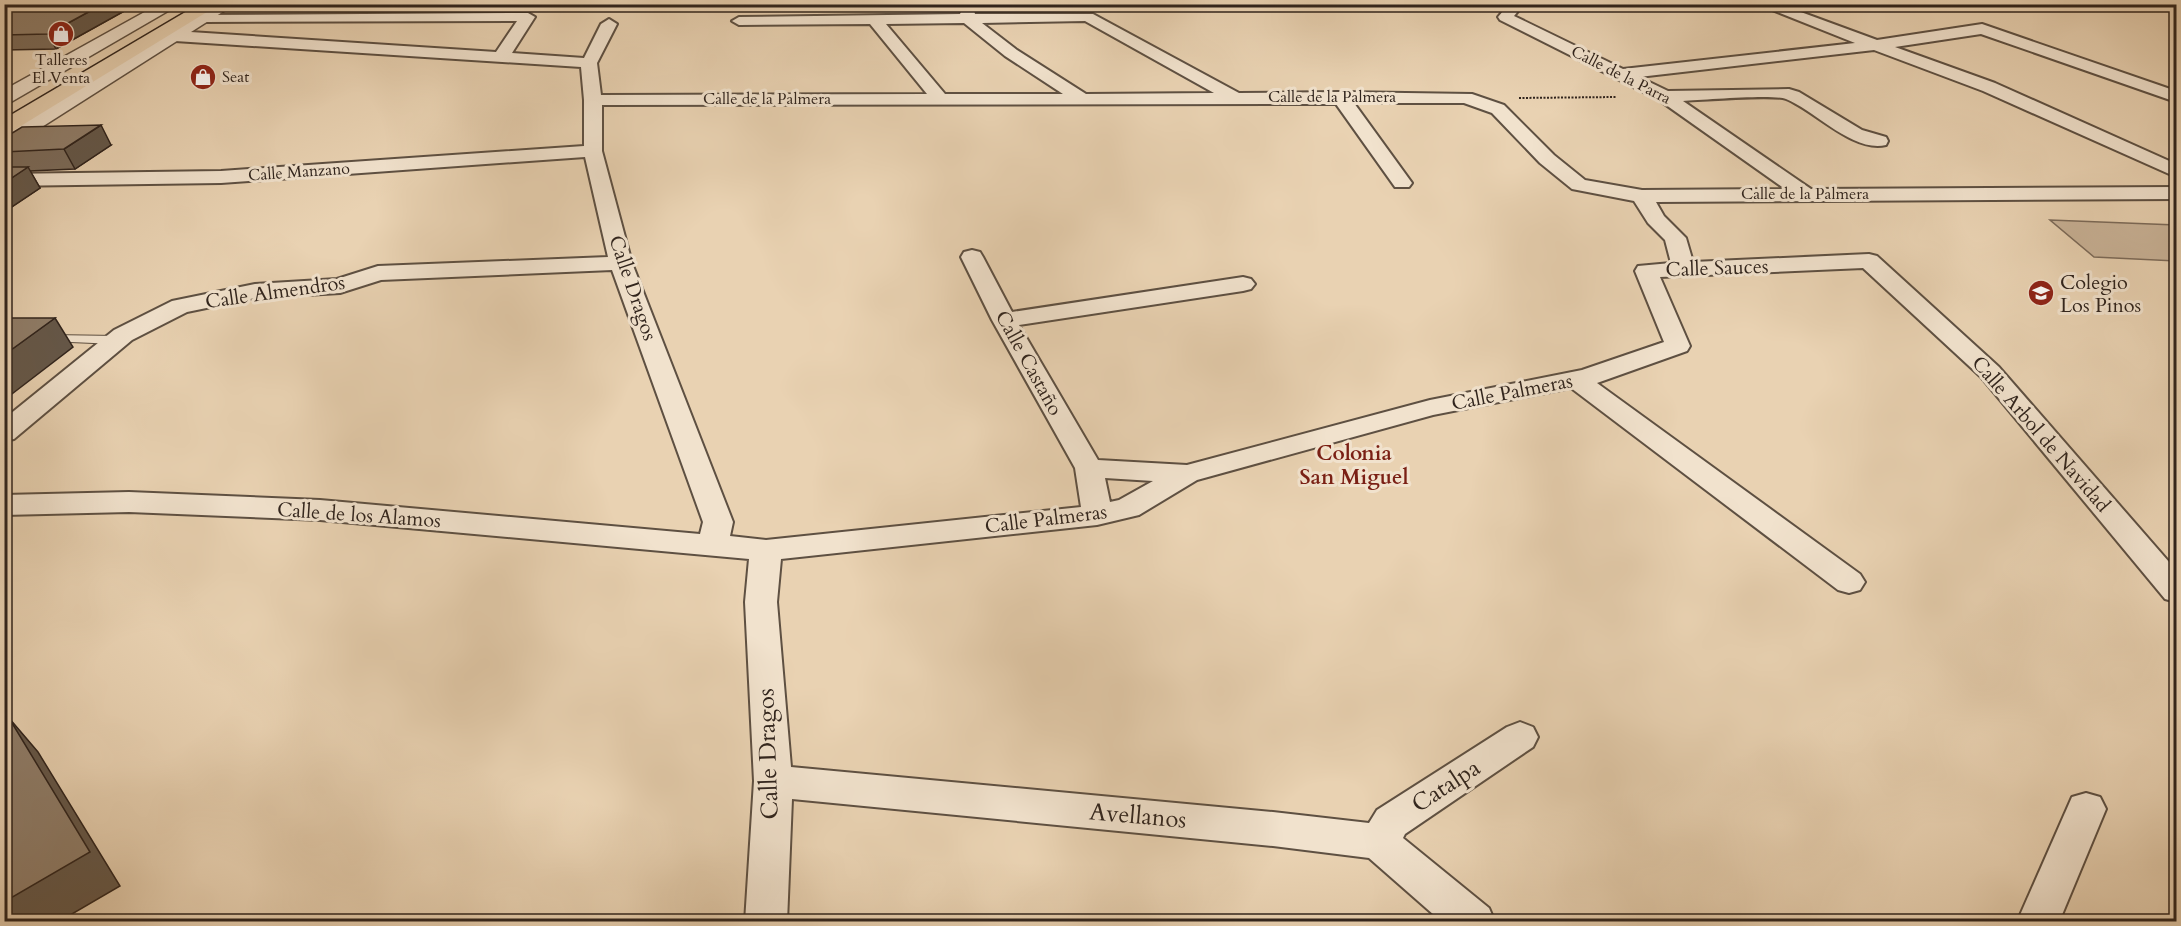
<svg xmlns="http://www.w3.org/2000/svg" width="2181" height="926" font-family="Cardo,serif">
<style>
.green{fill:#cab499;stroke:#7d6c5b;stroke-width:1.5}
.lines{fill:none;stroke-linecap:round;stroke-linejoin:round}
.service-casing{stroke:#5e5042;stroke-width:2}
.minor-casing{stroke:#5e5042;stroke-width:4}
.tertiary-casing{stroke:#5e5042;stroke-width:3}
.trunk-casing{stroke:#30241d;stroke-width:3}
.path{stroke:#30241d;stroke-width:2;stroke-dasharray:2 1.5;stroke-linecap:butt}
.service{fill:#f1e2cd;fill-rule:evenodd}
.minor{fill:#f1e2cd;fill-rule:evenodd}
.tertiary{fill:#f1e2cd;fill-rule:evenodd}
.trunk{fill:#e9d2b2;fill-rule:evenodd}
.wall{fill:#7c6c5b;stroke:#30241d;stroke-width:1.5}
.shaded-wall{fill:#65584a;stroke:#30241d;stroke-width:1.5}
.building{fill:#907e6a;stroke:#30241d;stroke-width:1.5}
.labels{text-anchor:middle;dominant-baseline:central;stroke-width:6;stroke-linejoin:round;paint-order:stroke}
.far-poi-label{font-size:16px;fill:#30241d;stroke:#f1e2cd}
.far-street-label{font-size:16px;fill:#30241d;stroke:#f1e2cd}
.street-label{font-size:20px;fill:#30241d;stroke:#f1e2cd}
.poi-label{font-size:20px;fill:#30241d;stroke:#f1e2cd;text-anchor:start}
.neighbourhood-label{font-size:21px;font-weight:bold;fill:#7a1f14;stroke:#f1e2cd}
.near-street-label{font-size:24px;fill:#30241d;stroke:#f1e2cd}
</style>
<rect width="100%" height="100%" fill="#e9d2b2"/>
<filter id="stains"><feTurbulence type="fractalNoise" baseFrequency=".00333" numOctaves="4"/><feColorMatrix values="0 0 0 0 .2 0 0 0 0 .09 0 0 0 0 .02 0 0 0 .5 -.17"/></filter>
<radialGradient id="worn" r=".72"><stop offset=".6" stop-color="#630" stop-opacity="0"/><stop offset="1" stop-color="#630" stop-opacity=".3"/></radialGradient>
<!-- green -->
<path class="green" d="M2050,220L2176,225V261L2094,257Z"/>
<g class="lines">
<!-- service casing -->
<g class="service-casing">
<path id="service" d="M51,335L117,336L123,340L117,344L47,341L45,339L47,337Z"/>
</g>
<!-- minor casing -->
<g class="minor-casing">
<g id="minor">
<path d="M1509,4H1524L1514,16L1623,69L1855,43L1757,4H1779L1877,40L1982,24L2176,91V102L1981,34L1895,47L1995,83L2176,164V177L1983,91L1874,50L1639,77L1668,91L1789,89L1799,92L1862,130L1886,137L1888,141L1886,145C1853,153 1814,110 1786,99C1773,94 1702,100 1683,101L1811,189L2176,187V199L1656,202L1664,216L1686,238L1693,262L1869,254L1877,256L1999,367L2176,570V602L2165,599L1981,377L1863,268L1660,277L1690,346L1687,351L1597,383L1860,574L1865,582L1860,590L1849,593L1838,590L1571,388L1433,415L1197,480L1139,515L1097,525L781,559L777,602L791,767L1273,812L1369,823L1377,810L1507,727L1520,722L1533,727L1538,737L1533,747L1405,834L1403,838L1489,908L1495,922H1442L1369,858L1273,846L792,799L787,922H745L754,781L745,602L749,559L320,520L129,512L4,515V495L129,492L320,500L700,534L703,522L612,270L381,280L340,293L255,298L187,312L132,340L14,439L4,441V419L114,330L172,301L255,284L337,279L378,266L608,257L585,157L221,183L4,186V174L221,171L584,146V100L581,67L175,41L167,36L175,31L496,52L517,21L205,22L200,21L198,18L200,15L528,13L535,17L512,53L584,58L601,24L609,19L617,24L597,63L601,95L927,94L870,24L739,25L732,21L739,17L960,14L963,7H973L975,14H1093L1239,93L1340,92L1472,94L1504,105L1554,155L1585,180L1642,190L1785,189L1659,100L1500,20L1498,17ZM1085,21L1214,93L1086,94L1017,50L982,23ZM964,23L1005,56L1063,94H945L886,24ZM1354,103H1464L1492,113L1540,163L1572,189L1634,201L1648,223L1665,240L1671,263L1638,266L1635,271L1664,342L1582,370L1430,400L1187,465L1098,460L1019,325L1243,291L1251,289L1255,284L1251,279L1243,277L1012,312L983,257L980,252L972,250L964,252L961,257L992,320L1075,468L1081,507L766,540L730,536L733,522L632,263L602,151V105L1336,104L1395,187H1409L1412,183ZM1105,478L1153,481L1119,500L1110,502Z"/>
<path d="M2086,793L2100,797L2106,809L2059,922H2017L2072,797Z"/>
</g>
</g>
<!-- tertiary casing -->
<g class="tertiary-casing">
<g id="tertiary">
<path d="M159,4H180L11,102L4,104V90Z"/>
<path d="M214,4H235L12,146L4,147V131Z"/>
</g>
</g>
<!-- trunk casing -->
<g class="trunk-casing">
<path id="trunk" d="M199,4H220L11,132L4,134V119Z"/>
</g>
<!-- path -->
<path class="path" d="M1519,98L1617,97"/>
<!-- service -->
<use href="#service" class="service"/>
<!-- minor -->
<use href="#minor" class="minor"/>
<!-- tertiary -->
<use href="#tertiary" class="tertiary"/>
<!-- trunk -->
<use href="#trunk" class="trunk"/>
</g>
<!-- wall -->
<g class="wall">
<path d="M4,4H137L56,49L4,50Z"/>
<path d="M4,138L111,145L75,169L30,171L40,188L4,212Z"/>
</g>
<!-- shaded-wall -->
<g class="shaded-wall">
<path d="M103,4H137L56,49L48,34Z"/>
<path d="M101,125L111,145L75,169L64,149Z"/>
<path d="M28,167L40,188L4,212V183Z"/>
<path d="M55,318L73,347L4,400V355Z"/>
<path d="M9,718L38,752L120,886L60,921H4Z"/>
</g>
<!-- building -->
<g class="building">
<path d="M4,4H103L48,34L4,35Z"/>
<path d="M101,125L64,149L4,152V138L22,127Z"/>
<path d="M4,167H28L4,183Z"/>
<path d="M4,318H55L4,355Z"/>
<path d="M9,718L90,852L4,902V720Z"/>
</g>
<!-- icons -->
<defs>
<g id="shop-disc" transform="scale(1.35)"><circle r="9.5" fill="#8f2418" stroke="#f1e2cd"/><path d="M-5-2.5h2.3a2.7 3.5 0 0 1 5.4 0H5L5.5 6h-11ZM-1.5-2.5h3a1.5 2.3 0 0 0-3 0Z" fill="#fff"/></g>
<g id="school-disc" transform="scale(1.35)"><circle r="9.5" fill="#8f2418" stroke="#f1e2cd"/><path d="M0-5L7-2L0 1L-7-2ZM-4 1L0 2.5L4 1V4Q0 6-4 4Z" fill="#fff"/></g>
</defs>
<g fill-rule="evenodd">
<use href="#shop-disc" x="61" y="34"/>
<use href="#shop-disc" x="203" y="77"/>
<use href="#school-disc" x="2041" y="293"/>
</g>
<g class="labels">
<!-- far-poi labels -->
<g class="far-poi-label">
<text x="61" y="60">Talleres<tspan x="61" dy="18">El Venta</tspan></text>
<text x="222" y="77" text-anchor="start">Seat</text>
</g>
<!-- far-street labels -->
<g class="far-street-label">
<text transform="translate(1621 75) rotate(27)">Calle de la Parra</text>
<text x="1332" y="97">Calle de la Palmera</text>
<text x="767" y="99">Calle de la Palmera</text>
<text transform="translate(299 172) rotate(-4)">Calle Manzano</text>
<text x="1805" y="194">Calle de la Palmera</text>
</g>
<!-- street labels -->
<g class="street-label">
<text transform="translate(1717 268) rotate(-2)">Calle Sauces</text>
<text transform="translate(633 288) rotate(71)">Calle Dragos</text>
<text transform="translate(275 292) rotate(-8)">Calle Almendros</text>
<text transform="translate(1029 363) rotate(61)">Calle Castaño</text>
<text transform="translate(1512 392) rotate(-11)">Calle Palmeras</text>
<text transform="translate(2041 434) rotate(49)">Calle Arbol de Navidad</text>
<text transform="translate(359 515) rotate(4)">Calle de los Alamos</text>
<text transform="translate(1046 519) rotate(-7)">Calle Palmeras</text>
</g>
<!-- poi labels -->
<g class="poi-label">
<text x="2060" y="282">Colegio<tspan x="2060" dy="23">Los Pinos</tspan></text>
</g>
<!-- neighbourhood labels -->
<g class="neighbourhood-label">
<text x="1354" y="453">Colonia<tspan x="1354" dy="24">San Miguel</tspan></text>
</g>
<!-- near-street labels -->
<g class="near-street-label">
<text transform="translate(768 754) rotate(-92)">Calle Dragos</text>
<text transform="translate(1446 786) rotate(-33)">Catalpa</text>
<text transform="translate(1138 816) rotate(5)">Avellanos</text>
</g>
</g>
<!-- margin -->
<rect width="2181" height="926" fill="none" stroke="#e9d2b2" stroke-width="24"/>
<rect x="6" y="6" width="2169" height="914" fill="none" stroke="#30241d" stroke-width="3"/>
<rect x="12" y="12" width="2157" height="902" fill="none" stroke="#30241d" stroke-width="1.5"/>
<rect width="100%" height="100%" filter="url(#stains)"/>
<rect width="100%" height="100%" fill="url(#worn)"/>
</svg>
